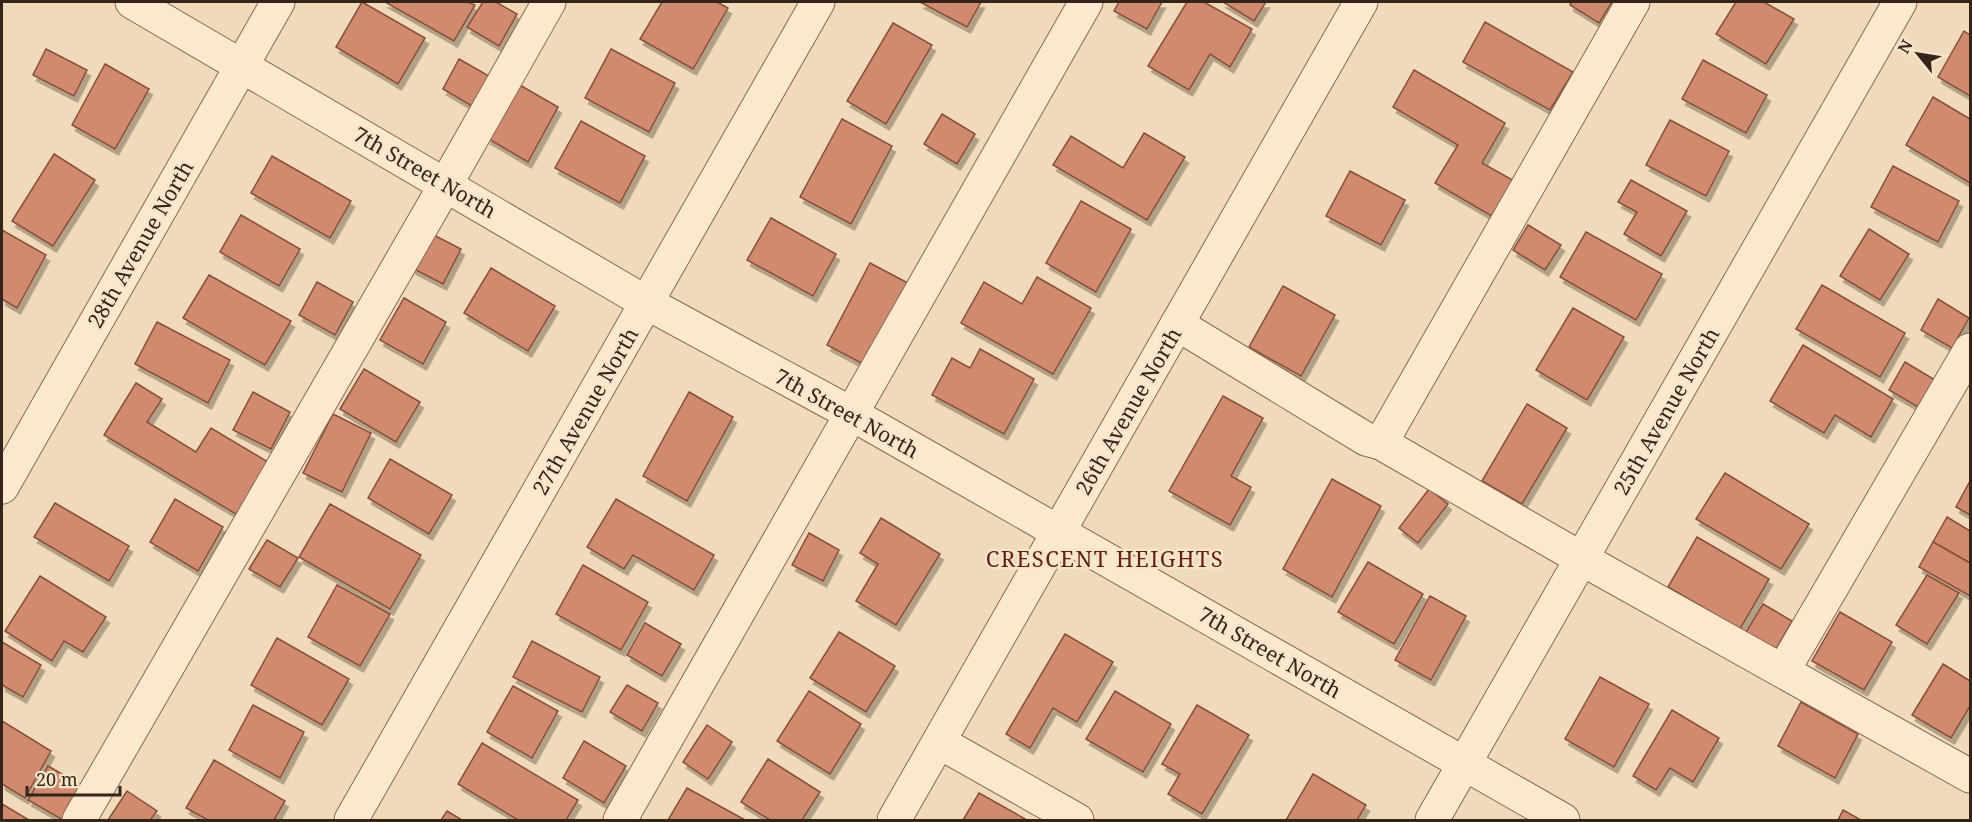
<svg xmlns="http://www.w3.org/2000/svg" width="1972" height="822" font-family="'Noto Serif',serif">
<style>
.building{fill:#d08b6e;stroke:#874f39;stroke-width:1.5;filter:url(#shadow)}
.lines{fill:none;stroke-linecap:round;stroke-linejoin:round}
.minor-casing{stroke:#876954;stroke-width:35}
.minor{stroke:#fbe8ce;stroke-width:33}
.labels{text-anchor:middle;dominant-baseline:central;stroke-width:5;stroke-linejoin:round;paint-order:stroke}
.street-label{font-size:21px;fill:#35241a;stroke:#f7e5ca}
.neighbourhood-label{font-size:22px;letter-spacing:1.5px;fill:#641e17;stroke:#f7e5ca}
</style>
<defs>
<filter id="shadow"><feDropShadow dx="3.5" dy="6" stdDeviation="0" flood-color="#0004"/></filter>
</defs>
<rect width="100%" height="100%" fill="#f0daba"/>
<!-- building -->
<g class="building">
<path d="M362,2L425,38L398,84L336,47Z"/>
<path d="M385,2H468L475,5L454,41Z"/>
<path d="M483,2H496L517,14L499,46L467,27Z"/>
<path d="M662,2H717L728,8L693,69L640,39Z"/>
<path d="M920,2H981L967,27Z"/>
<path d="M1119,2H1162L1147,29L1114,11Z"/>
<path d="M1187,2H1204L1252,29L1230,67L1210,54L1189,90L1148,66Z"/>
<path d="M1223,2H1266L1254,21Z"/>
<path d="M1571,2H1612L1599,23L1570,5Z"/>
<path d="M1736,2H1764L1794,19L1766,64L1716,34Z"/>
<path d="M1485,22L1573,72L1550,110L1463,62Z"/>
<path d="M893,23L932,45L886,124L847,101Z"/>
<path d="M1964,31L1970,35V96L1938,77Z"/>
<path d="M46,49L87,70L74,96L33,75Z"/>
<path d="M611,49L675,83L649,132L585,98Z"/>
<path d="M459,59L489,76L472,106L443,89Z"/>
<path d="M1703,60L1767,95L1746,133L1682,99Z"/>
<path d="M105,64L149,89L115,149L72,125Z"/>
<path d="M1414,70L1505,123L1482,163L1516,182L1495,218L1435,183L1458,145L1393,107Z"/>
<path d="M518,84L558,107L528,162L487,138Z"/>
<path d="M1933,97L1970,119V183L1906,145Z"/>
<path d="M942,114L975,134L957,164L924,144Z"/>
<path d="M842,119L892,146L851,224L800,197Z"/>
<path d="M1670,120L1729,151L1706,196L1646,165Z"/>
<path d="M581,121L645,156L620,203L555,168Z"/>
<path d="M1144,133L1185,157L1147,220L1053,165L1071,136L1123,168Z"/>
<path d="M54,154L95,180L53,246L12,221Z"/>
<path d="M272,156L351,201L330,238L251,193Z"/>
<path d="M1893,166L1959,201L1938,242L1871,207Z"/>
<path d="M1350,171L1405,200L1381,245L1326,216Z"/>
<path d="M1631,180L1687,211L1661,256L1624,234L1637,212L1618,202Z"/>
<path d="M1081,201L1131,229L1096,292L1046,263Z"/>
<path d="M241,215L300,249L279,286L220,252Z"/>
<path d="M771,218L836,254L813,296L747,260Z"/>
<path d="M1528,225L1561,245L1545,270L1513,250Z"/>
<path d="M1869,229L1909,254L1880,300L1840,276Z"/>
<path d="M2,230L46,255L17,308L2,299Z"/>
<path d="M1586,232L1662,274L1636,320L1560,277Z"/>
<path d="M430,233L461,249L443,284L412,268Z"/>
<path d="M870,263L908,283L865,365L827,345Z"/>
<path d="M491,268L555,306L528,351L464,313Z"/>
<path d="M209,275L291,321L265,365L183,318Z"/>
<path d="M1037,277L1091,308L1053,374L961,323L984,282L1022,304Z"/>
<path d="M317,282L353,302L335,335L299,315Z"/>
<path d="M1822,285L1905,333L1880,377L1796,329Z"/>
<path d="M1283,286L1335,315L1301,376L1249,347Z"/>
<path d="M404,298L446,322L423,364L380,340Z"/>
<path d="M1938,299L1969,318L1952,348L1921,330Z"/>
<path d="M1573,308L1624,337L1587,400L1536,370Z"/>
<path d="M157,322L230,360L208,403L135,364Z"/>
<path d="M1803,345L1893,399L1871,437L1835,415L1824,433L1770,401Z"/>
<path d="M980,349L1034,379L1004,434L932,395L952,358L970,368Z"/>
<path d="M1905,362L1935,380L1918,407L1889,390Z"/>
<path d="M364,369L420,402L396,442L340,409Z"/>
<path d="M136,383L162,399L147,422L196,452L211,428L273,465L241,517L104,435Z"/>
<path d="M253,392L290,412L271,449L233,430Z"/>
<path d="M689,392L733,417L687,501L643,476Z"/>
<path d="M1223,396L1263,418L1231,476L1251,487L1230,525L1169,491Z"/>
<path d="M1527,404L1567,428L1522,504L1482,481Z"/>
<path d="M333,414L371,433L342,492L303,473Z"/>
<path d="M390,459L452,495L429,534L368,498Z"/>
<path d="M1725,473L1809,524L1781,569L1696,519Z"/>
<path d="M1332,479L1381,506L1332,597L1283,569Z"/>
<path d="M1970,481V515L1956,507Z"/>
<path d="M1429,489L1448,504L1418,543L1399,528Z"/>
<path d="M175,499L223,527L198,571L150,542Z"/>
<path d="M616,499L714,555L694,590L633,555L624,569L587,547Z"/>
<path d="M55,503L129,546L109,581L34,537Z"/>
<path d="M330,504L421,555L390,609L299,557Z"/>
<path d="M1947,517L1970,531V563L1933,542Z"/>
<path d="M881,518L940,554L896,625L856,601L878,564L860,553Z"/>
<path d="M809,533L839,550L823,581L792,565Z"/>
<path d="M1697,537L1769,579L1740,629L1668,587Z"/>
<path d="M267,540L298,558L280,587L249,569Z"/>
<path d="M1933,542L1970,563V596L1919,567Z"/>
<path d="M1368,562L1423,594L1394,644L1338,612Z"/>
<path d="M583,565L648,602L621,650L556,614Z"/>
<path d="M1927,575L1959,593L1927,644L1896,625Z"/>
<path d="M40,576L106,617L83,652L64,641L52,661L5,631Z"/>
<path d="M337,585L390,614L360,666L308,637Z"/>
<path d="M1430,596L1466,616L1431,680L1395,660Z"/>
<path d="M1763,604L1792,621L1775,651L1745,634Z"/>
<path d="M1840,612L1892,642L1864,690L1812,661Z"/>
<path d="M645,623L681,644L662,676L627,655Z"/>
<path d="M839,632L895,666L866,712L810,678Z"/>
<path d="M1065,634L1113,662L1077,722L1053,708L1030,748L1006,734Z"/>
<path d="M277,638L349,679L322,725L251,685Z"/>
<path d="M532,641L600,677L582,712L513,677Z"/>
<path d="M2,642L41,665L23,697L2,685Z"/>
<path d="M1943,664L1970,681V706L1951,738L1912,715Z"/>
<path d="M1600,677L1649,704L1614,767L1565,739Z"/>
<path d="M627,685L658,703L642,731L610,712Z"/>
<path d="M513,686L558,711L532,758L487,732Z"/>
<path d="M809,691L861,724L830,774L777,741Z"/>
<path d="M1115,691L1171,724L1143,772L1086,739Z"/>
<path d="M1801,702L1858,734L1835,778L1778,746Z"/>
<path d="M253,705L304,732L280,778L229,750Z"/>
<path d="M1197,705L1249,735L1202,814L1168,794L1180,774L1162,764Z"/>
<path d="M1672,710L1719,738L1693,782L1670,768L1656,790L1633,776Z"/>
<path d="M2,721L51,751L25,798L2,784Z"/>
<path d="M707,725L732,742L708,779L683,762Z"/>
<path d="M584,741L626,766L604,803L563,778Z"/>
<path d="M482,743L578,800L566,820H518L458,784Z"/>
<path d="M768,759L820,792L802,820H770L741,802Z"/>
<path d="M214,760L285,801L274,820H208L186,808Z"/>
<path d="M48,766L83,786L63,820L28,800Z"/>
<path d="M1313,774L1366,805L1357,820H1286Z"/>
<path d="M687,788L745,820H668Z"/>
<path d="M127,791L157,811L150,820H108Z"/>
<path d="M979,793L1027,820H963Z"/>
<path d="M2,804L29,820H2Z"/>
<path d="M1843,810L1861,820H1838Z"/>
<path d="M447,811L462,820H441Z"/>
</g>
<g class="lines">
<!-- minor casing -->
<g class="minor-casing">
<g id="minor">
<path d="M132,2L647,303L850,413L1563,820"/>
<path d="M1633,2L1381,443L1582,559L1970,776"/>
<path d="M1177,324L1366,439L1381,443"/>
<path d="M2,487L278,2"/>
<path d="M1783,671L1970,350"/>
<path d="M939,742L1077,820"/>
<path d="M79,820L446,184L549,2"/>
<path d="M351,820L818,2"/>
<path d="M620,820L1086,2"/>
<path d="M894,820L1361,2"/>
<path d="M1432,820L1900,2"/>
</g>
</g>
<!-- minor -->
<use href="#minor" class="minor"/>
</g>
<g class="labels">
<!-- street labels -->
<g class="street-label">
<text transform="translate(425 172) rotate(30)">7th Street North</text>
<text transform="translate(140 244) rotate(-60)">28th Avenue North</text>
<text transform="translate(585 411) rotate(-60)">27th Avenue North</text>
<text transform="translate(1128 411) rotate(-60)">26th Avenue North</text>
<text transform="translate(1666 411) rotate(-60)">25th Avenue North</text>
<text transform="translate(847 413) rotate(29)">7th Street North</text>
<text transform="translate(1270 652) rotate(30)">7th Street North</text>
</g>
<!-- neighbourhood labels -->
<g class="neighbourhood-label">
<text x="1105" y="558">CRESCENT HEIGHTS</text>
</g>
</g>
<!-- border -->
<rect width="1972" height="822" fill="none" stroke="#35241a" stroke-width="6"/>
<!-- north arrow -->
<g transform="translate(1918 54) rotate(300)" stroke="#f7e5ca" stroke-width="4.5" paint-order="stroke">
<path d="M0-4.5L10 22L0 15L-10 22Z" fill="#35241a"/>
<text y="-9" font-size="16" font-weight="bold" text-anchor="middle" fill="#35241a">N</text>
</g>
<!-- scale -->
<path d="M27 786v9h93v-9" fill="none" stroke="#35241a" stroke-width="3"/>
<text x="36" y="786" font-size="18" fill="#35241a" stroke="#f7e5ca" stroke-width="4.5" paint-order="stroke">20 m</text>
</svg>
